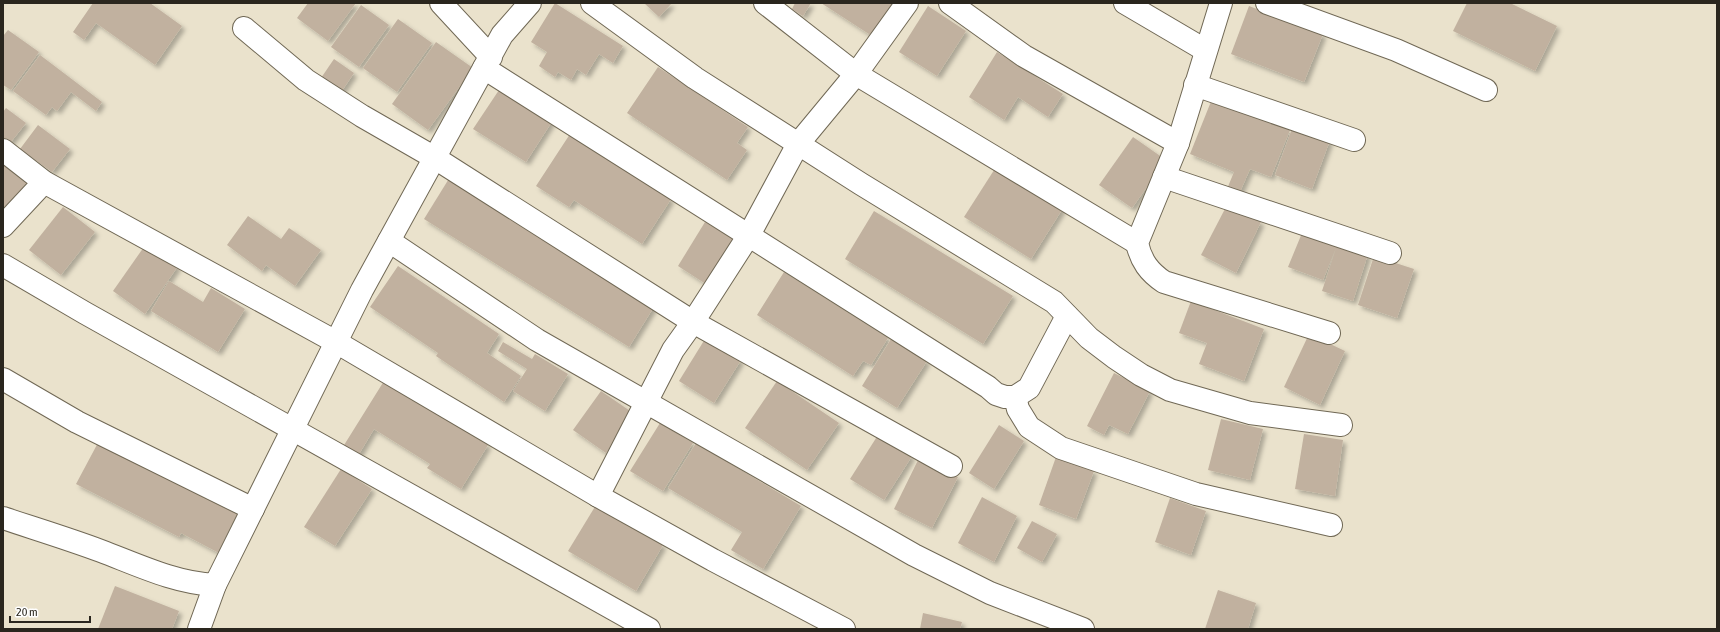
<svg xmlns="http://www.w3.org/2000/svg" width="1720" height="632" font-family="'Asap Condensed',sans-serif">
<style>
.building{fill:#c1b19f;filter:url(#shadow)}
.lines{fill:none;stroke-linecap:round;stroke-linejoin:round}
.minor-casing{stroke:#706855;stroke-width:24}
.minor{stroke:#fff;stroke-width:22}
</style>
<defs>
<filter id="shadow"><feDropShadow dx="3.5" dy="3.5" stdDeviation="2" flood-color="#0004"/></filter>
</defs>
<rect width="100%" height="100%" fill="#eae2cc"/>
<!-- building -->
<g class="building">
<path d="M93,3H150L182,26L155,65L96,23L84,40L73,32Z"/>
<path d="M308,3H356L328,41L297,18Z"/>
<path d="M555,3L623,46L613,63L599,54L586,75L577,69L571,80L558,72L555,77L539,66L547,52L531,42Z"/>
<path d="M644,3H672L659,17Z"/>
<path d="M795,3H811L803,16L792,9Z"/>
<path d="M821,3H893L872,36Z"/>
<path d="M1467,3H1510L1557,26L1535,71L1453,31Z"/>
<path d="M361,5L389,25L359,67L331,47Z"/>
<path d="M928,6L966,31L937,76L899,52Z"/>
<path d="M1249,6L1323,34L1304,82L1231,54Z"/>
<path d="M398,19L432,43L397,92L363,68Z"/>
<path d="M8,30L39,52L11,90L3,85V36Z"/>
<path d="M436,42L473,68L428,130L392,104Z"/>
<path d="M997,52L1063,94L1048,117L1018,97L1004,120L969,97Z"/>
<path d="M40,55L102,102L96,111L71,92L57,111L52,107L46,115L13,91Z"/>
<path d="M334,59L354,73L341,92L321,78Z"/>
<path d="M658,67L748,127L737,143L747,150L727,180L627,113Z"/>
<path d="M501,87L553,120L526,162L473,129Z"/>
<path d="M1212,99L1290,130L1271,177L1250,169L1239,194L1227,189L1234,172L1190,154Z"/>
<path d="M6,108L26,123L10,143L3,138V112Z"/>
<path d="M38,125L70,149L52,172L20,149Z"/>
<path d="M1293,126L1330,140L1312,189L1275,175Z"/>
<path d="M570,134L671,199L642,244L574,200L569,207L536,186Z"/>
<path d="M1133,137L1166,160L1132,208L1099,185Z"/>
<path d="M3,158L34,186L3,221Z"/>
<path d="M996,167L1063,208L1031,259L964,217Z"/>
<path d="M450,177L655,305L629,347L424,219Z"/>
<path d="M1227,205L1261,222L1236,273L1201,255Z"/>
<path d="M63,207L95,232L61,275L29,250Z"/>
<path d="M874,211L1013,296L983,344L845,259Z"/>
<path d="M248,216L281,239L289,228L321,250L295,286L266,265L262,271L227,245Z"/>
<path d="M705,222L740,243L712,288L678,266Z"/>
<path d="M1302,233L1368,254L1353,301L1322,291L1336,248L1323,280L1288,267Z"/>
<path d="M146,244L178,266L145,314L113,291Z"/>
<path d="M1374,256L1414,269L1397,318L1358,305Z"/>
<path d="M398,266L499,334L487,353L521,376L504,402L436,356L438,353L370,307Z"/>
<path d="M784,272L888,338L871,365L863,361L853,376L757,315Z"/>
<path d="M169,281L203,302L211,288L245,309L218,352L151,311Z"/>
<path d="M1191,301L1264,329L1244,381L1199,364L1207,343L1179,333Z"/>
<path d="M1309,334L1345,351L1320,405L1284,387Z"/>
<path d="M705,339L741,360L714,403L679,381Z"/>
<path d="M891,339L927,361L897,408L862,386Z"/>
<path d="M503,342L532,359L535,354L568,374L545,411L513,391L527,369L498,351Z"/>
<path d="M1114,373L1150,391L1128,434L1109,425L1104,435L1087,426Z"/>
<path d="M384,381L488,445L461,489L427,468L430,464L374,429L356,459L341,450Z"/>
<path d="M777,381L839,423L807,470L745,428Z"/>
<path d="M601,391L633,413L606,453L573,430Z"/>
<path d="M1221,419L1263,429L1250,480L1208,470Z"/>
<path d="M660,423L693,443L663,491L630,471Z"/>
<path d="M999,425L1024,441L994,489L969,473Z"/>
<path d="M1304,434L1343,440L1335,496L1295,489Z"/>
<path d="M878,435L912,456L884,500L850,479Z"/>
<path d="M100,439L240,512L219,553L181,533L179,537L76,484Z"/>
<path d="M696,443L801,506L763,569L731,550L742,532L668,488Z"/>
<path d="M1056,457L1094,471L1076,519L1039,505Z"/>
<path d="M919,458L958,477L932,528L894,509Z"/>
<path d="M341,469L372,489L335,546L304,527Z"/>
<path d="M982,497L1017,516L994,562L958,543Z"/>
<path d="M1170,498L1206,511L1191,555L1155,542Z"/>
<path d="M596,505L663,545L636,591L568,551Z"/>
<path d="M1032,521L1057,534L1042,562L1017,548Z"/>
<path d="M115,586L179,611L172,629H98Z"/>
<path d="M1218,590L1256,603L1248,629H1205Z"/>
<path d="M923,613L962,622L960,629H920Z"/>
</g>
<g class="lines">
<!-- minor casing -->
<g class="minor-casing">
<g id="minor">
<path d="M441,3L491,57"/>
<path d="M592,3L695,78L861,184L1054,302L1089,338L1114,357L1141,375L1170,390L1250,413L1341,425"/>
<path d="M765,3L856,74L1137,243"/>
<path d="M950,3L1024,56L1178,143"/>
<path d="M1125,3L1205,50"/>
<path d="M1221,3L1178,143L1137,243C1141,261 1149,272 1164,282L1329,333"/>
<path d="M1267,3L1396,50L1486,90"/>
<path d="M244,28L306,80L362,116L435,158L693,322L951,466"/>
<path d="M484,68L988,387L996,394L1005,397H1015L1029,388L1067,316"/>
<path d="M1195,85L1354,140"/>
<path d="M3,150L44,182L336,342L598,496L713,560L844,629"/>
<path d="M1164,177L1390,253"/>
<path d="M3,226L44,182"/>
<path d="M389,241L537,340L914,555L990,593L1083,629"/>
<path d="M3,265L85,313L649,629"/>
<path d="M3,379L77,422L253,509"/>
<path d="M1015,397L1018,409L1029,427L1061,448L1196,494L1331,525"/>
<path d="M598,496L673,350L693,322L749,235L798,144L856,74L907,3"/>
<path d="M3,518C36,529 69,539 101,551C138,565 175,583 215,585L362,290L502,35L530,3"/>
<path d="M199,629L215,585"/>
</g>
</g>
<!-- minor -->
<use href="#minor" class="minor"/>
</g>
<!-- border -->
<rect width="1720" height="632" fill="none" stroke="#2a261e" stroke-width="8"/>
<!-- scale -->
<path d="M10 616v6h80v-6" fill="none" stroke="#2a261e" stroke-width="2"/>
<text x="16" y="616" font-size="12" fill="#2a261e" stroke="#ffffff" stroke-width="3" paint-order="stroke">20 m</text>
</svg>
